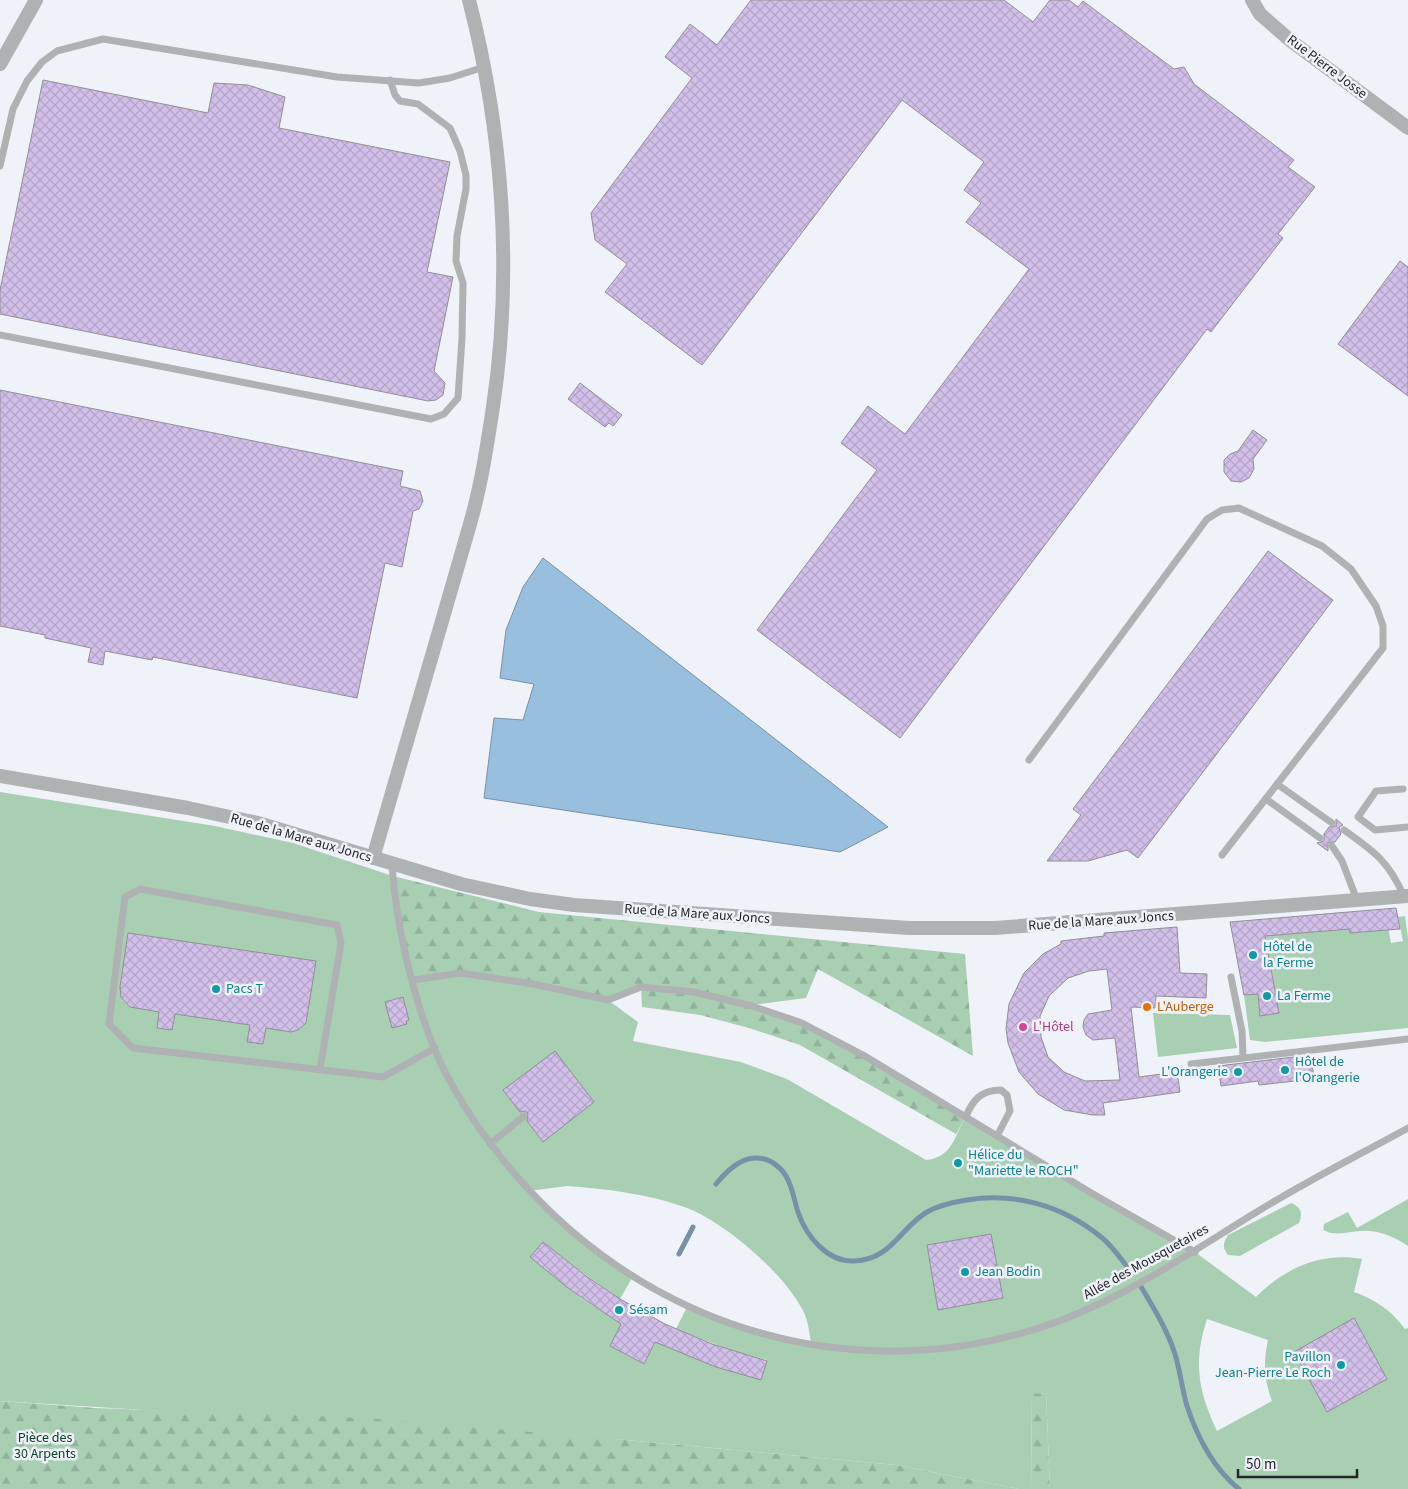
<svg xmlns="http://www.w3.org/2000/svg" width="1408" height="1489" font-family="'Source Sans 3',sans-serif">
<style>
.grass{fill:#a9cfb3;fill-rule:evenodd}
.forest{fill:url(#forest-firs)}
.water{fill:#99bfdf;stroke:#7691a8}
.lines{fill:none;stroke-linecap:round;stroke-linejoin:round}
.stream{stroke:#7691a8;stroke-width:5}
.building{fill:url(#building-cross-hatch);stroke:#918e95;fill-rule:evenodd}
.service{stroke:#aeb2b2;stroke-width:7}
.minor{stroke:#aeb2b2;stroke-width:14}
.culture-dot{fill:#0f9aa8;stroke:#eff3f9;stroke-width:2}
.food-dot{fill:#e8710a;stroke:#eff3f9;stroke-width:2}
.hotel-dot{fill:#d1479c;stroke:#eff3f9;stroke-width:2}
.labels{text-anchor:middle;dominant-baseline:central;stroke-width:5;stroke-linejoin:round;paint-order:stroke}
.street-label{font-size:14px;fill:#252629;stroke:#eff3f9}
.culture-label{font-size:14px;fill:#0d838f;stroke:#eff3f9;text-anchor:start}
.food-label{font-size:14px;fill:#c56008;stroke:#eff3f9;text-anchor:start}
.hotel-label{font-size:14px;fill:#b23c85;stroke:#eff3f9;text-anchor:start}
.park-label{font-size:14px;fill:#0e4023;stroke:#eff3f9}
</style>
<defs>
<pattern id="forest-firs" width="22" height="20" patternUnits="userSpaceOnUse" patternTransform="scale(1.25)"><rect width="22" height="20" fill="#a9cfb3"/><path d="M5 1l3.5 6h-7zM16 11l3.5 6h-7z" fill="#91b29a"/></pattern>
<pattern id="building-cross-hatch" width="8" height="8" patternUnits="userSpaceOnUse" patternTransform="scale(1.25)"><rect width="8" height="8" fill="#d1bfe9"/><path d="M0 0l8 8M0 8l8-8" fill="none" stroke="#b3a4c8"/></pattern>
</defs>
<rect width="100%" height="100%" fill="#eff3f9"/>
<!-- grass -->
<g class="grass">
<path d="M0,792L215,826L293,843L393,876L461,973L608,1000L638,1022L633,1041L741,1062L787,1079L926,1160C952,1158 955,1135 966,1116L1195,1252L1256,1297C1285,1268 1320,1252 1362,1259L1354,1292C1376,1300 1391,1310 1405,1329L1408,1328V1489H1050L1046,1393L1032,1395L1031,1489H1019L896,1465L626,1440L0,1401ZM567,1186C607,1189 650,1194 687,1208C724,1222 782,1272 801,1307C808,1318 809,1331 811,1343L707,1315L687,1307L676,1329L730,1350L767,1360L761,1379L725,1369L657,1339L643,1364L610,1346L623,1321C588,1307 559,1281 531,1257L543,1242L573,1266L620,1299L632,1278L529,1191ZM1207,1319L1268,1340C1263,1363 1264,1379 1272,1401L1217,1431C1198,1391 1193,1362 1207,1319Z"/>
<path d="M1405,916L1408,938V1028L1265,1042L1250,1040L1244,995L1258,994L1260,1015L1279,1012L1265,936L1350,929V933L1366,932L1388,926L1391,943L1403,941L1398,917Z"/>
<path d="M1153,1013L1230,1015L1237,1048L1158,1057Z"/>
<path d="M1408,1199V1246C1398,1239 1383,1232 1370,1231C1354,1229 1338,1238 1323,1230L1324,1224L1348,1212L1357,1228Z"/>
<path d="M1291,1203C1301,1207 1303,1213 1299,1223L1240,1256L1228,1255C1222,1247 1223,1243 1228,1235Z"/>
</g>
<!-- forest -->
<g class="forest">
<path d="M393,876L539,912L965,954L973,1056L818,969L806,998L753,1005L802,1023L966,1116L956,1134L800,1045L749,1028L700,1015L642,1007L641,987L608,1000L461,973L414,980Z"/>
<path d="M1046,1393L1050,1489H1031L1032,1394Z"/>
<path d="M0,1401L96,1408L366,1418L626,1440L896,1465L1019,1489H0Z"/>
</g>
<!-- water -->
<path class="water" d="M543,558L888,827L840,852L484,798L494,718L523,720L534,684L500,678L506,630L523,587Z"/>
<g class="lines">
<!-- stream -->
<g class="stream">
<path d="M716,1184C729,1168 747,1151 770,1161C777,1165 782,1169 786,1176C793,1188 794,1200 798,1212C806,1236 827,1262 854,1261C891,1260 899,1229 927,1212C939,1205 954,1202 967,1200C1016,1192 1063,1206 1101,1237C1113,1246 1122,1261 1131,1272"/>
<path d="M679,1254L693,1227"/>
<path d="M1140,1285C1153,1307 1167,1329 1175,1354C1180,1370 1182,1389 1187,1406C1197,1436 1214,1469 1239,1489"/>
</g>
</g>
<!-- building -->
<g class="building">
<path d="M751,0H1004L1033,22L1050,0H1069L1078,7L1083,1L1174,69L1184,67L1194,84L1294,160L1288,167L1315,187L1278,234L1283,238L1211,332L1207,329L900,738L757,630L877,470L841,443L868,406L905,434L1029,269L966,222L981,203L964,190L984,162L902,100L702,365L605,292L627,264L595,240L591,213L692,78L665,57L690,24L717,45Z"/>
<path d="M43,80L208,113L214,83L248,85L285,97L279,128L450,162L427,272L453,277L434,371L445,383L443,395L436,400L428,401L0,314V290Z"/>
<path d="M1400,261L1408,267V396L1338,344Z"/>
<path d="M580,383L622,415L613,426L609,423L605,427L568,399Z"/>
<path d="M0,390L403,471L400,486L420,491L423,501L419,509L413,511L402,567L385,563L357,698L153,657L152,660L105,651L103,665L88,662L91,648L45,638V635L0,626Z"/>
<path d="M1253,430L1267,440L1253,459L1254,469L1249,478L1241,482L1231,481L1224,472V460L1230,454L1238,451Z"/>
<path d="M1268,551L1333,600L1138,858L1127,850L1088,861H1047L1081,815L1073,809Z"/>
<path d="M1336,819L1343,825L1339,827L1341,834L1335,842L1328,843V851L1317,843L1324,841V834L1329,827L1336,826Z"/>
<path d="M1396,908L1400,929L1350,933V929L1265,936L1279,1013L1260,1016L1258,994L1244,995L1230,922Z"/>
<path d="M1177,927L1180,973L1207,974L1206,998L1156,996L1155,1008L1131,1007L1139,1077L1177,1072L1180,1092L1103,1103L1105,1115H1093L1064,1110L1038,1094L1019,1072L1008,1043L1006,1029L1009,1004L1024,973L1043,954L1061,944V941L1104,936V933ZM1107,969L1112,1010L1088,1014L1084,1020L1083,1027L1086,1035L1093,1040L1115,1038L1120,1080L1085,1081L1064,1072L1048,1057L1041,1037L1040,1016L1049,996L1068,978L1089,971Z"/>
<path d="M128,933L316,961L306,1023L298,1030L291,1032L266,1028L263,1044L247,1042L250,1025L175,1014L172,1030L157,1028L159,1012L130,1007L121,997L120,987Z"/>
<path d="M403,997L409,1020L406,1021L407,1024L392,1028L385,1002Z"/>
<path d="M555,1051L594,1102L543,1142L527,1121L528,1113L525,1111L520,1112L503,1090Z"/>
<path d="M1311,1055L1314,1079L1259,1085L1258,1081L1221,1086L1218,1066Z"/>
<path d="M991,1234L1003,1298L938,1310L927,1245Z"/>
<path d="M543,1242L586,1276L620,1299L665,1324L712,1344L767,1361L761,1380L716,1367L655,1342L644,1364L610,1346L621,1324L568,1288L530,1257Z"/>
<path d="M1354,1318L1387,1379L1327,1412L1294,1352Z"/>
</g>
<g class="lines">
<!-- service -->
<g class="service">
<path d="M0,166L13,109L27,81L42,62L57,51L103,39L337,77L419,83L450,78L484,67"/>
<path d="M0,335L431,419L444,414L458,398L462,338L463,283L456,261L457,236L466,189V175L460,151L450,128L418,104L400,101L395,95L390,80"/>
<path d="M1029,760L1207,519L1222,510L1239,508L1322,546L1351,569L1376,606L1383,626V648L1222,855"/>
<path d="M1277,784L1332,823"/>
<path d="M1403,789L1376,791L1358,817L1375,830L1408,827"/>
<path d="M1266,799L1320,838"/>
<path d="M1344,830C1375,852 1388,861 1404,896"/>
<path d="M1332,846L1342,861L1357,900"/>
<path d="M392,865C396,924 412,993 434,1048C452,1091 480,1132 509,1167C636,1321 836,1388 1029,1331C1112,1307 1183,1257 1255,1213C1305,1182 1357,1156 1408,1128"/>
<path d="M1231,977L1242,1031L1243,1057"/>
<path d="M414,980L461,973L533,984L608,1000L641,987L694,992L752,1006L802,1023L863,1055L1093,1194L1195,1252"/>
<path d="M1191,1064L1408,1039"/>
<path d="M320,1069L341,943L337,925L140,889L125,897L109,1024L133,1048L383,1077L435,1048"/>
<path d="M966,1116C973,1100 981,1090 1001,1090L1007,1095L1010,1111L997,1136"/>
<path d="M490,1144L524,1116"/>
</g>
<!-- minor -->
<g class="minor">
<path d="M1252,0L1260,14L1291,41L1408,128"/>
<path d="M0,64L36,0"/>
<path d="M0,776L188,808L258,823L461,884L530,899L574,905L909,928H995L1408,896"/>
<path d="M373,858C396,779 419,700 442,621C451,589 461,556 470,524C481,486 487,446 493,407C513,272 503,132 469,0"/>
</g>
</g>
<!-- markers -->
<g class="culture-dot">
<circle cx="1253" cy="955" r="5"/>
<circle cx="216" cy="989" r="5"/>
<circle cx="1267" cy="996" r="5"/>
<circle cx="1285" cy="1070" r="5"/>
<circle cx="1238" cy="1072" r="5"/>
<circle cx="958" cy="1163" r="5"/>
<circle cx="965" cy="1272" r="5"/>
<circle cx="619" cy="1310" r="5"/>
<circle cx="1341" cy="1365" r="5"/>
</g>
<circle class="food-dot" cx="1147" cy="1007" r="5"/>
<circle class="hotel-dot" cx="1023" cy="1027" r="5"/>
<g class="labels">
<!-- street labels -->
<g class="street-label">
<text transform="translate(1327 67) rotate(37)">Rue Pierre Josse</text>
<text transform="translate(301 838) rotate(16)">Rue de la Mare aux Joncs</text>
<text transform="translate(697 914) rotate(4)">Rue de la Mare aux Joncs</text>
<text transform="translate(1101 921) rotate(-4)">Rue de la Mare aux Joncs</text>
<text transform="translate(1146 1262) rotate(-29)">Allée des Mousquetaires</text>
</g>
<!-- culture labels -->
<g class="culture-label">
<text x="1263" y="947">Hôtel de<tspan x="1263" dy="16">la Ferme</tspan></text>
<text x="226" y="989">Pacs T</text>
<text x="1277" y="996">La Ferme</text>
<text x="1295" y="1062">Hôtel de<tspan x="1295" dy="16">l'Orangerie</tspan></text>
<text x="1228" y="1072" text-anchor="end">L'Orangerie</text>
<text x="968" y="1155">Hélice du<tspan x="968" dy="16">"Mariette le ROCH"</tspan></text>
<text x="975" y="1272">Jean Bodin</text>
<text x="629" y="1310">Sésam</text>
<text x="1331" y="1357" text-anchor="end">Pavillon<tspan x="1331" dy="16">Jean-Pierre Le Roch</tspan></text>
</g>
<!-- food labels -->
<g class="food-label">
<text x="1157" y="1007">L'Auberge</text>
</g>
<!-- hotel labels -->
<g class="hotel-label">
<text x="1033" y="1027">L'Hôtel</text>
</g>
<!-- park labels -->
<g class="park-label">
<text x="45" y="1438">Pièce des<tspan x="45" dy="16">30 Arpents</tspan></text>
</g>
</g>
<!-- scale -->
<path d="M1238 1469v8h119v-8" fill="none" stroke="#252629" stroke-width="2.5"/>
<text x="1246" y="1469" font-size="15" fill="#252629" stroke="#eff3f9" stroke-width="4" paint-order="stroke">50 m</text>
</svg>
